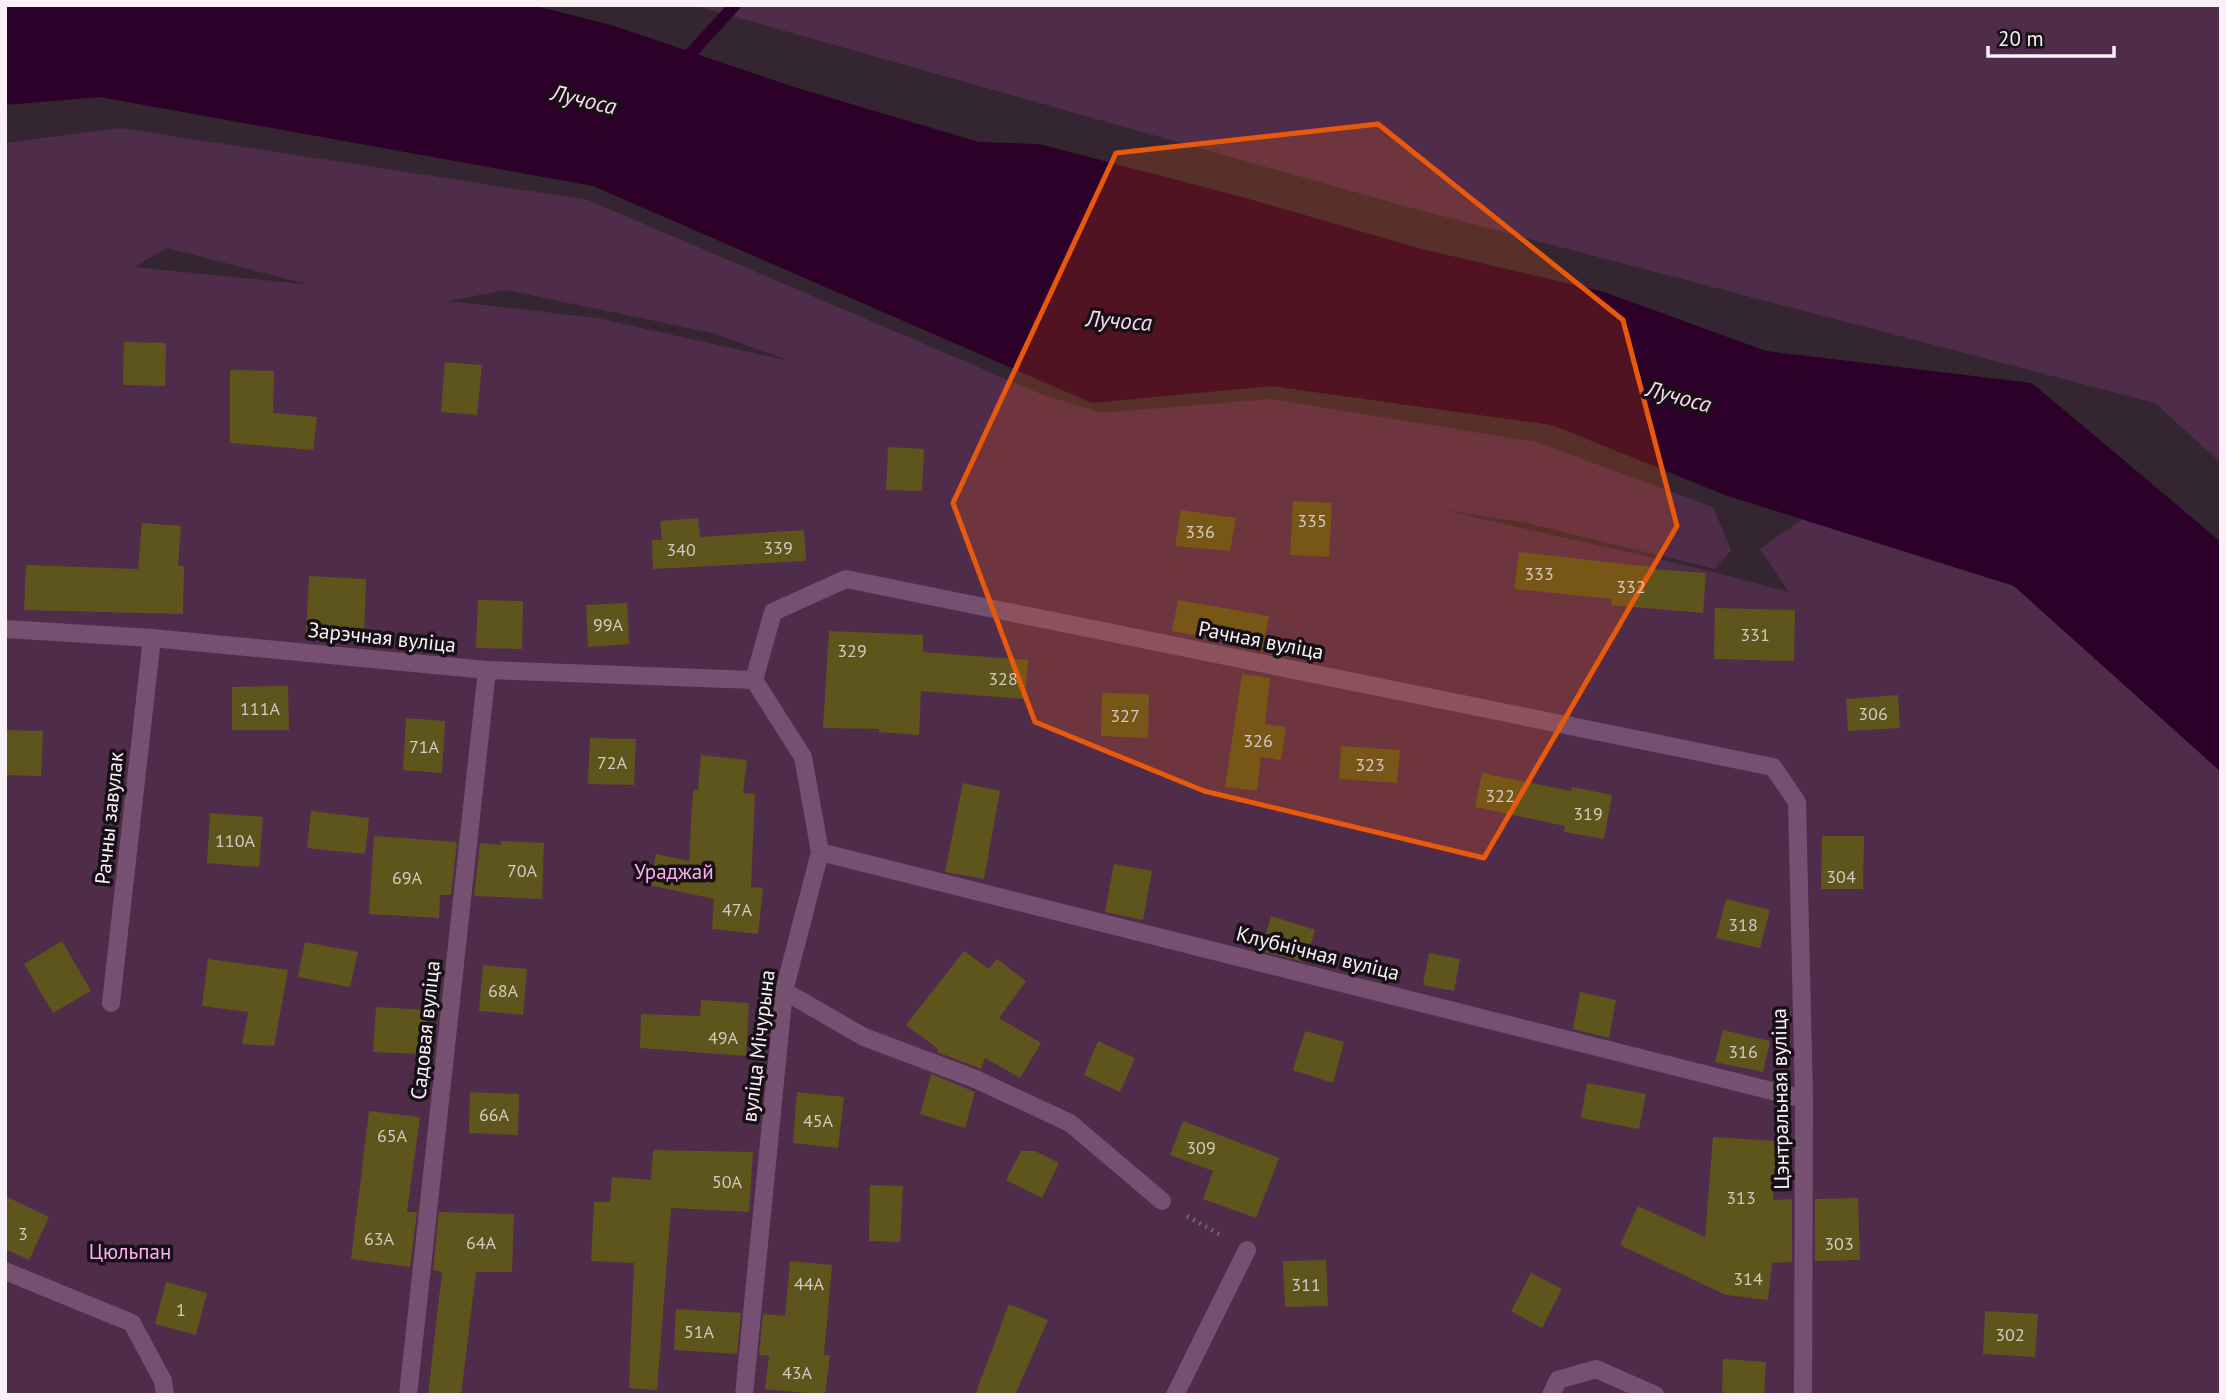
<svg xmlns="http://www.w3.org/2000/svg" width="2226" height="1400" font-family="'PT Sans',sans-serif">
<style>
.green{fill:#502c4b;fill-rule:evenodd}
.water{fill:#2c0029}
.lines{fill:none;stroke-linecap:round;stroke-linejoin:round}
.stream{stroke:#2c0029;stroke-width:12}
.building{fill:#5d551c}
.path{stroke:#6f636d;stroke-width:4.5;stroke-dasharray:2 5;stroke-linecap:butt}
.lane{stroke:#765071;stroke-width:18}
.marked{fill:#e8590c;fill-opacity:0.2;stroke:#e8590c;stroke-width:5;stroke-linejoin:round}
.labels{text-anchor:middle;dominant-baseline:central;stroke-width:7;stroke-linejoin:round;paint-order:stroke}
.number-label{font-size:18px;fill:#d3cac1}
.street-label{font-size:21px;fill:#faf1f8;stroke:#171116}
.park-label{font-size:21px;fill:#fdaef2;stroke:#171116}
.water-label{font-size:23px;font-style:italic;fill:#f8d7f2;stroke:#171116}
</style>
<rect width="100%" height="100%" fill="#332631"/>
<!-- green -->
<g class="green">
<path d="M693,5H2221V463L2155,403L1404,206Z"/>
<path d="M120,128L588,200L1041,394L1101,413L1271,399L1536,442L1713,507L1731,550L1715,569L1522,522L1442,510L1698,568L1789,592L1760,549L1802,519L2014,586L2221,772V1395H5V143ZM167,248L303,283L304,284L134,267ZM506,290L713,333L790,361L597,318L448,301Z"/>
</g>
<!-- water -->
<path class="water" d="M5,5H532L611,25L794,87L979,142L1039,144L1242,197L1422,249L1604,292L1766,351L2032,383L2221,542V772L2014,586L1725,495L1552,425L1271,386L1092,403L593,186L100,97L5,105Z"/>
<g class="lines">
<!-- stream -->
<path class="stream" d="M681,64L735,5"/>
</g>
<!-- building -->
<g class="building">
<path d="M124,342L166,343L165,386L123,385Z"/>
<path d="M445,362L482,365L477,415L441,412Z"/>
<path d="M230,370L274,371L273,413L317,417L313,450L230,443Z"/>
<path d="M888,447L924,449L922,491L886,490Z"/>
<path d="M1293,501L1332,503L1329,557L1290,555Z"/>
<path d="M1181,510L1236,518L1230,551L1175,546Z"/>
<path d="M698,518L700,537L804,530L806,561L653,569L652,540H662L660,521Z"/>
<path d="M142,523L181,526L178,566H184L183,614L24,610L26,565L138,569Z"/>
<path d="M1519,552L1651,567V569L1706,573L1703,613L1611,605L1612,599L1514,589Z"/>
<path d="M309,576L366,579L364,635L306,633Z"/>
<path d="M478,600L523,601L522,649L476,648Z"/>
<path d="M1178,600L1269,616L1263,648L1172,631Z"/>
<path d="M627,603L629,644L588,647L586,605Z"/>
<path d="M1715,608L1795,610L1794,661L1714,659Z"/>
<path d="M829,631L923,635V652L1028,660L1025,699L921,691L919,735L879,732V729L823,728Z"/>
<path d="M1242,674L1270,678L1265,724L1286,727L1281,760L1261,757L1257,791L1225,787Z"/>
<path d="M288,686L289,730H232V687Z"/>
<path d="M1102,693L1149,694L1148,738L1101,736Z"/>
<path d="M1898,695L1900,728L1848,731L1846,699Z"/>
<path d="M406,718L445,721L442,773L403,770Z"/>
<path d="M5,730L43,731L41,776L5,775Z"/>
<path d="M590,738L636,739L634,785L588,784Z"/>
<path d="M1341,746L1400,750L1397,783L1339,779Z"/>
<path d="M701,755L747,760L743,793L755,794L751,887L763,888L758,934L712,929L714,899L649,885L656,854L689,861L693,790H698Z"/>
<path d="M1482,773L1571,791L1572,787L1612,795L1604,839L1564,832L1565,826L1475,807Z"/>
<path d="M963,783L1000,791L984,879L945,872Z"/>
<path d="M311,811L369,818L365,854L307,848Z"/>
<path d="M210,813L263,817L259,867L207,863Z"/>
<path d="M374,836L457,842L451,895H440L439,918L369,914Z"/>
<path d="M1822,836H1864L1863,889H1821Z"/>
<path d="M501,841L544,843L542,899L474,896L480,843L501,845Z"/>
<path d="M1114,864L1152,871L1143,920L1105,912Z"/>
<path d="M1726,899L1770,910L1760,948L1716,938Z"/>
<path d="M1271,916L1315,930L1305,962L1261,951Z"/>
<path d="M62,941L91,991L53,1013L24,964Z"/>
<path d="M305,942L358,952L350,987L298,977Z"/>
<path d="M964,951L989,969L997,959L1026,981L999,1018L1041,1043L1020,1078L985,1058L981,1069L937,1052L938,1049L906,1025Z"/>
<path d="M1429,953L1460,959L1454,991L1423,985Z"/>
<path d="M208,959L288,970L274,1046L242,1044L248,1012L202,1006Z"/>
<path d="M483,965L527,969L523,1015L479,1011Z"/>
<path d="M1580,992L1616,1000L1609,1038L1573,1029Z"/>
<path d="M701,1000L749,1003L746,1056L640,1048L641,1014L700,1016Z"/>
<path d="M376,1007L426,1010L423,1054L373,1052Z"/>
<path d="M1723,1030L1770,1041L1763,1072L1715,1062Z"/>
<path d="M1305,1031L1344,1042L1333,1083L1293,1070Z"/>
<path d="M1098,1041L1135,1058L1120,1092L1084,1075Z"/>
<path d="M931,1074L975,1092L965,1128L920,1114Z"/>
<path d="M1587,1083L1646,1094L1639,1129L1581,1118Z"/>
<path d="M470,1092L519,1094L518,1135L469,1133Z"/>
<path d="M797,1092L844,1097L838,1148L793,1143Z"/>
<path d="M369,1111L420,1117L407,1212H417L410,1267L351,1259Z"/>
<path d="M1183,1121L1279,1158L1256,1218L1203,1199L1213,1171L1170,1155Z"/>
<path d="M1713,1137L1777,1141L1773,1200L1792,1199V1262L1772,1263L1768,1300L1726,1295L1620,1245L1638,1206L1705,1237Z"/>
<path d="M653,1150L753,1152L749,1212L671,1208L657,1390L629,1388L634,1263L591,1261L594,1202H610L612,1177L651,1180Z"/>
<path d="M1021,1151H1035L1059,1163L1042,1198L1006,1180Z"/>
<path d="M870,1185L903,1186L900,1242L869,1241Z"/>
<path d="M5,1196L49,1217L29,1260L5,1249Z"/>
<path d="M1858,1198L1860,1260L1815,1261V1199Z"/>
<path d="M439,1212L514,1214L512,1272H476L461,1395H428L442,1272L433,1270Z"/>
<path d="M1326,1260L1328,1306L1285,1307L1283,1261Z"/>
<path d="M790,1261L832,1265L824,1355H830L825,1395L765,1389L769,1356L759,1355L763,1314L785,1316Z"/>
<path d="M1531,1273L1562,1289L1542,1328L1511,1311Z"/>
<path d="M166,1282L207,1293L196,1335L155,1324Z"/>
<path d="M1009,1304L1048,1320L1015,1395H975Z"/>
<path d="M676,1309L741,1313L737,1354L674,1350Z"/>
<path d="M1985,1311L2038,1314L2035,1357L1983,1354Z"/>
<path d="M1723,1359L1766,1362L1764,1395H1722Z"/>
</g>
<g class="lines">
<!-- path -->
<path class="path" d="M1187,1216L1222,1236"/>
<!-- lane -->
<g class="lane">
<path d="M5,629L152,638L487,670L754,680"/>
<path d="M754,680L773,612L846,579L1773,767L1797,802L1804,1099L1803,1395"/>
<path d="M820,852L1804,1099"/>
<path d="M784,991L864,1037L973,1078L1070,1123L1162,1201"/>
<path d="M111,1003L152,638"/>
<path d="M5,1271L132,1323L163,1381L165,1395"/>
<path d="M408,1395L487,670"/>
<path d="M744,1395L784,991L820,852L803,757L754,680"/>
<path d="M1175,1395L1247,1250"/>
<path d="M1551,1395L1558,1380L1596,1369L1655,1395"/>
</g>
</g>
<!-- marked area -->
<path class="marked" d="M1378,124L1623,320L1677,526L1484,858L1204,791L1035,722L953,503L1116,153Z"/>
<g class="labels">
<!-- number labels -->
<g class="number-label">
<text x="1312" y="520">335</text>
<text x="1200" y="531">336</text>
<text x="778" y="547">339</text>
<text x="681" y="549">340</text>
<text x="1539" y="573">333</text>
<text x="1631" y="586">332</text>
<text x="608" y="624">99А</text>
<text x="1755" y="634">331</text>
<text x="852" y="650">329</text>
<text x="1003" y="678">328</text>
<text x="260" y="708">111А</text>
<text x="1873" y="713">306</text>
<text x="1125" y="715">327</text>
<text x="1258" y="740">326</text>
<text x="424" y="746">71А</text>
<text x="612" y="762">72А</text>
<text x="1370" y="764">323</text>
<text x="1500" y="795">322</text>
<text x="1588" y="813">319</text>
<text x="235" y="840">110А</text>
<text x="522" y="870">70А</text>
<text x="1841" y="876">304</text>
<text x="407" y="877">69А</text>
<text x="737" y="909">47А</text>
<text x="1743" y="924">318</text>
<text x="503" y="990">68А</text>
<text x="723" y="1037">49А</text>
<text x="1743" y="1051">316</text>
<text x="494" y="1114">66А</text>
<text x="818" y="1120">45А</text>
<text x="392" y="1135">65А</text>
<text x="1201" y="1147">309</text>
<text x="727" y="1181">50А</text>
<text x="1741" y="1197">313</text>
<text x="23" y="1233">3</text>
<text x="379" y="1238">63А</text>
<text x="481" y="1242">64А</text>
<text x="1839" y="1243">303</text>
<text x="1748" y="1278">314</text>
<text x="809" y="1283">44А</text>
<text x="1306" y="1284">311</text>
<text x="181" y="1309">1</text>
<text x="699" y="1331">51А</text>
<text x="2010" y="1334">302</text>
<text x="797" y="1372">43А</text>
</g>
<!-- street labels -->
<g class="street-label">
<text transform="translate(382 637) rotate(6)">Зарэчная вуліца</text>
<text transform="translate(1261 640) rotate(11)">Рачная вуліца</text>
<text transform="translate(109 818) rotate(-84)">Рачны завулак</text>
<text transform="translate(1318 953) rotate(14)">Клубнічная вуліца</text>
<text transform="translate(425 1030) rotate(-84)">Садовая вуліца</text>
<text transform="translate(758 1046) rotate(-83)">вуліца Мічурына</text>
<text transform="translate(1780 1099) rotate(-91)">Цэнтральная вуліца</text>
</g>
<!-- park labels -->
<g class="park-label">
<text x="674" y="871">Ураджай</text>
<text x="130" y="1251">Цюльпан</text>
</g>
<!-- water labels -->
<g class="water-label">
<text transform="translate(584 99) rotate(13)">Лучоса</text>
<text transform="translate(1119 320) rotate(4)">Лучоса</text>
<text transform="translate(1679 396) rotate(15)">Лучоса</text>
</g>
</g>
<!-- border -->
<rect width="2226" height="1400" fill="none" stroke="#faf1f8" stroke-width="14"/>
<!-- scale -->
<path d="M1988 46v10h126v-10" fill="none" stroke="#faf1f8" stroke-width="3.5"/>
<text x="1998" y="46" font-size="21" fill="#faf1f8" stroke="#171116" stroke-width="5" paint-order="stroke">20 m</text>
</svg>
